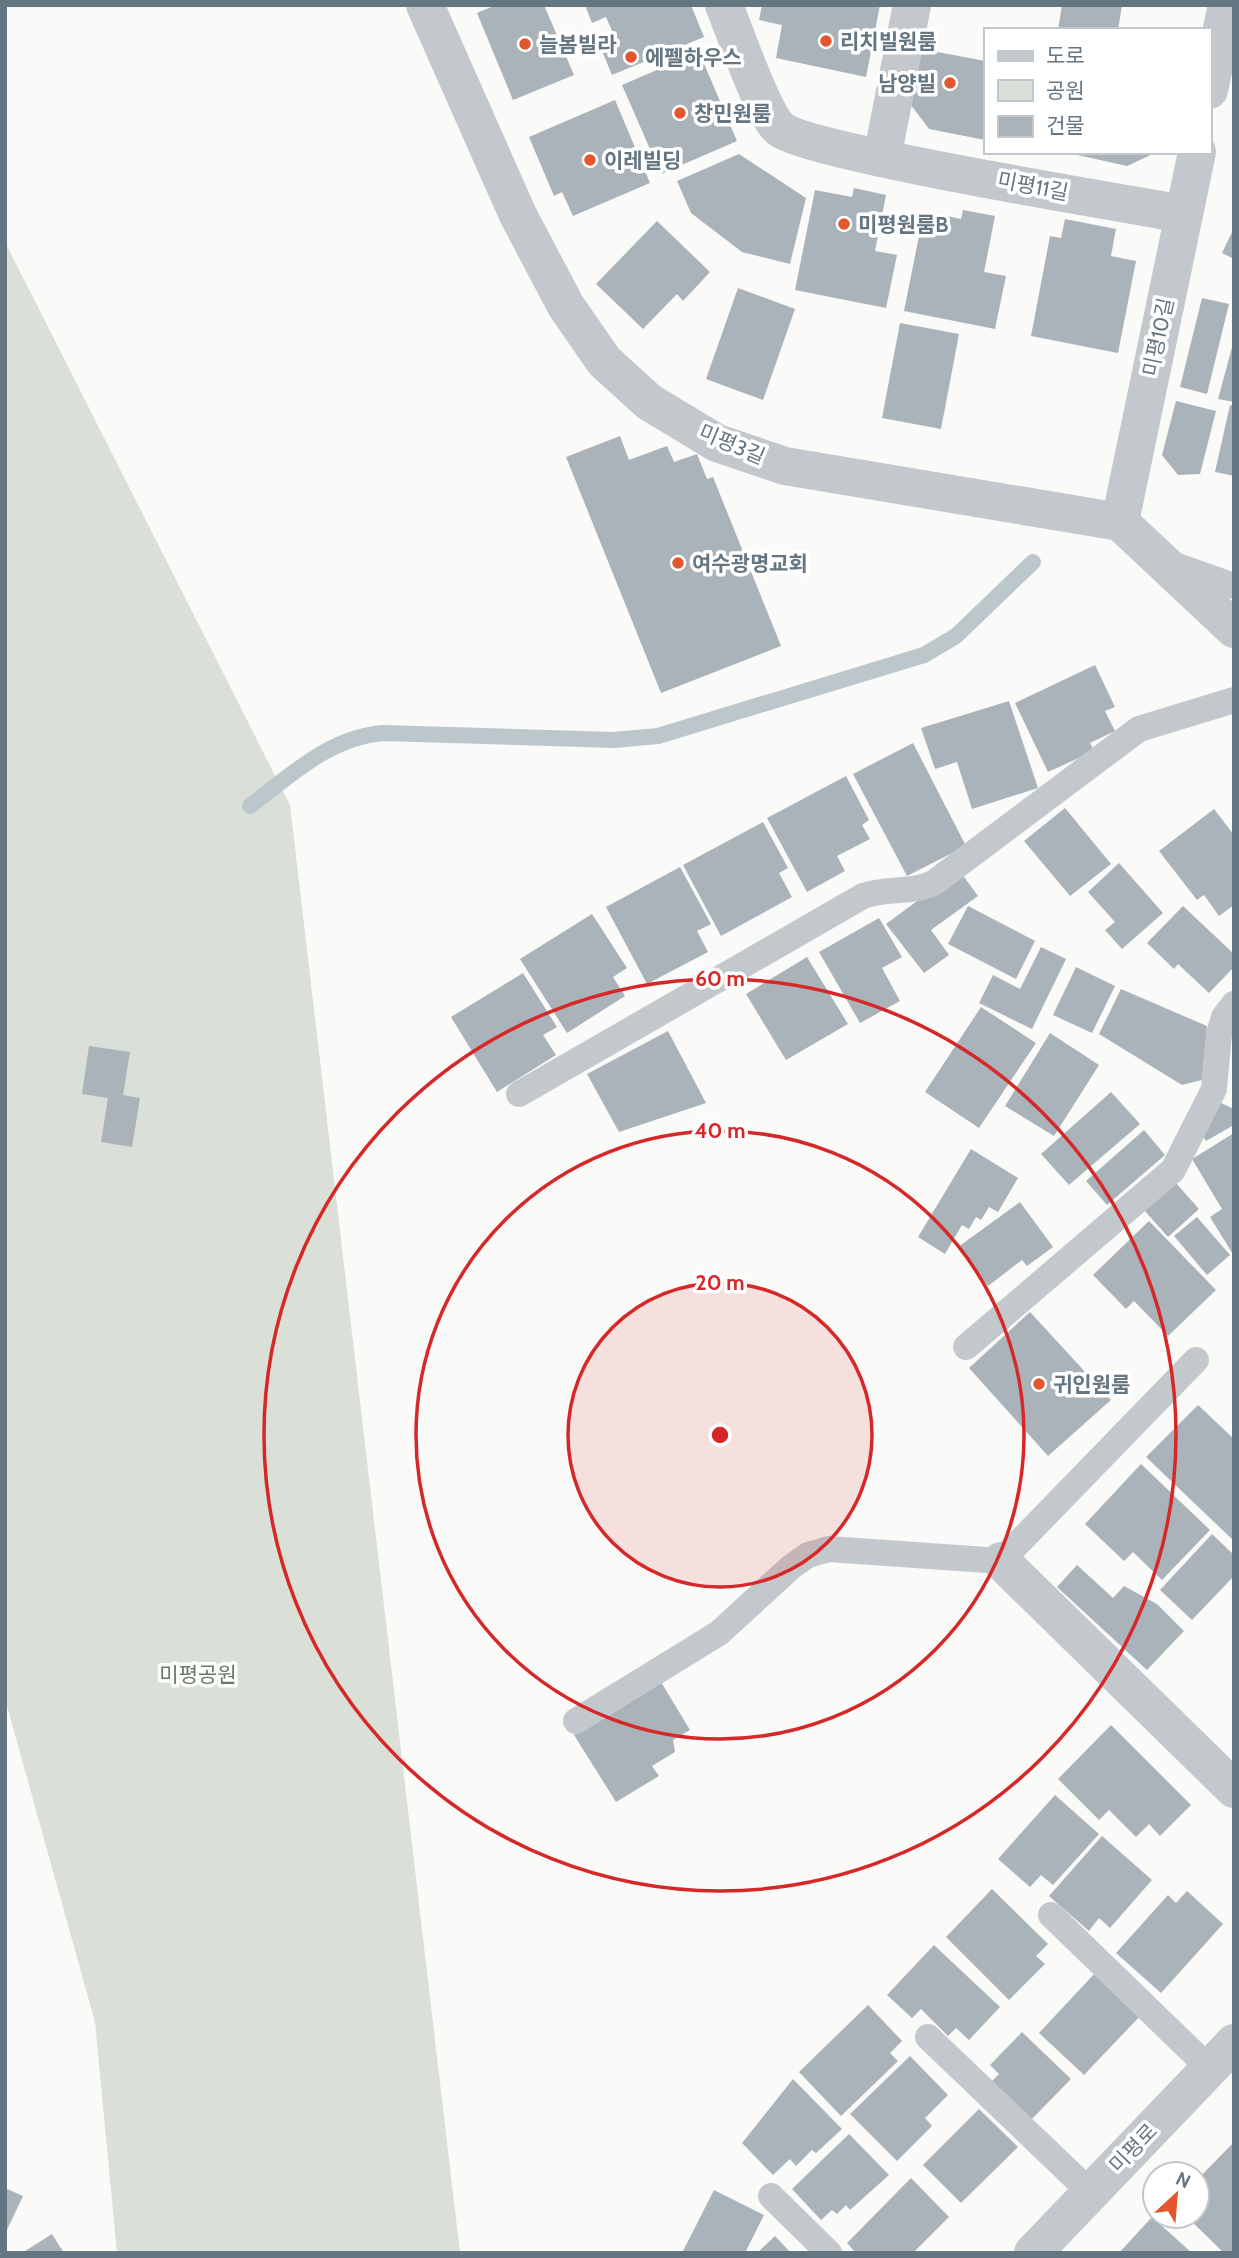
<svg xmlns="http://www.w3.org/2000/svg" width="1239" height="2258" font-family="Cabin,'Noto Sans KR',sans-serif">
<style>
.green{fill:#dadfd7}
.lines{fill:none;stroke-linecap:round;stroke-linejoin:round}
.stream{stroke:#bbc7cb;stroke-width:16}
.building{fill:#aab3b9}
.service{stroke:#c3c8cc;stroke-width:26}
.minor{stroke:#c3c8cc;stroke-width:38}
.tertiary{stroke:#c3c8cc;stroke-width:38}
.ring{fill:none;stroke:#d62828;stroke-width:3.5}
.poi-dot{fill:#e4572e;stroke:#fff;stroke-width:2.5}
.labels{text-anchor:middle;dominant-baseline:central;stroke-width:7;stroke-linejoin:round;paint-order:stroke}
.poi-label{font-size:21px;font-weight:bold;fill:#657683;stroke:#fff;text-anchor:start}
.street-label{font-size:21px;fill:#657683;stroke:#fff}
.park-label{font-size:21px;fill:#687a64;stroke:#fff}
.centre{fill:#d62828;stroke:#fff;stroke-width:3.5}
.ring-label{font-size:21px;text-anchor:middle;font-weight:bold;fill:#d62828;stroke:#fff;stroke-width:7;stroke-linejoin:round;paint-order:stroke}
</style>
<rect width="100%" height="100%" fill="#fafaf8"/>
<!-- green -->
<path class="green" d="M5,242L290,805L460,2253H117L95,2022L5,1699Z"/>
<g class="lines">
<!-- stream -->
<path class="stream" d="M250,806C291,775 329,738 382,733L614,740L658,736L924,655L956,636L1033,562"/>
</g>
<!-- building -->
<g class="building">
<path d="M496,5H544L574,75L513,100L477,13Z"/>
<path d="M585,5H691L704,37L612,75L597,39L613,33L606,17L592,23Z"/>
<path d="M762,5H880L866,77L776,58L782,25L759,20Z"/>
<path d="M1062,5H1122L1118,30H1058Z"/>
<path d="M922,49L985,61V140L929,129L911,105Z"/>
<path d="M699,52L737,141L661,174L622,85Z"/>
<path d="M615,100L650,183L573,216L562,192L554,196L529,137Z"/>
<path d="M1064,152H1157L1127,166Z"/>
<path d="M739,154L806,198L790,264L742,252L691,213L677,181Z"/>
<path d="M854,188L886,195L875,251L897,255L886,308L795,290L815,190L852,197Z"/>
<path d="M963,210L995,216L984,272L1006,276L995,329L904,311L924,211L961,219Z"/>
<path d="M1065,219L1116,229L1111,256L1136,261L1118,353L1031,336L1050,236L1061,238Z"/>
<path d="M657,221L710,272L683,301L677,294L643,329L596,284Z"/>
<path d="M1234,228V259L1222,253Z"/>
<path d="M738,288L795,309L763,400L706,379Z"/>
<path d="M1202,298L1229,304L1207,394L1180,387Z"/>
<path d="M900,323L959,334L941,429L882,418Z"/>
<path d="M1234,340V402L1218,399Z"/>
<path d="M1176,401L1216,411L1200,474L1178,475L1162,455Z"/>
<path d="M1230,405L1234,406V476L1215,472Z"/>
<path d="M620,436L629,460L667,446L674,462L697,454L707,479L713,477L781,646L661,693L566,457Z"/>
<path d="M1095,665L1115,707L1105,711L1115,731L1090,743L1094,751L1048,772L1015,703Z"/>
<path d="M1009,701L1038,788L972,809L957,762L935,769L921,728Z"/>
<path d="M913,743L966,846L907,876L853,774Z"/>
<path d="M846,776L869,820L862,825L870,839L837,856L845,871L807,892L767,818Z"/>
<path d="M1065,808L1111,864L1070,896L1024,841Z"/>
<path d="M1214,809L1234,835V905L1219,916L1204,895L1197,900L1159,851Z"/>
<path d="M763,822L788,868L779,873L792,897L721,936L683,865Z"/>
<path d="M1119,863L1163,913L1122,949L1105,930L1115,922L1088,892Z"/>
<path d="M680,867L711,924L697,931L708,952L647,984L606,907Z"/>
<path d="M959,870L978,896L931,930L949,955L924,973L886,924Z"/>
<path d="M968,906L1035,941L1016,979L948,944Z"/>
<path d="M1183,906L1234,954V967L1209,993L1178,964L1174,969L1147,943Z"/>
<path d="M592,914L627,968L613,977L625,996L567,1033L520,959Z"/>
<path d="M879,918L902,957L882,968L900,1001L860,1023L819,952Z"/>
<path d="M1041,947L1066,959L1032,1029L979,1003L993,975L1020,989Z"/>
<path d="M807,957L848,1024L786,1060L746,994Z"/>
<path d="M1076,967L1115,986L1092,1033L1053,1015Z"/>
<path d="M523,973L557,1027L543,1035L556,1055L497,1092L451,1017Z"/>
<path d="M1121,989L1207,1026L1202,1080L1182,1085L1099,1034Z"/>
<path d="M981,1007L1036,1043L979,1128L925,1092Z"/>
<path d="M668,1031L706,1103L619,1132L587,1074Z"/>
<path d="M1050,1033L1099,1065L1054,1136L1005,1106Z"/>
<path d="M89,1046L130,1052L123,1095L140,1098L132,1147L101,1142L108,1098L82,1094Z"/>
<path d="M1111,1092L1140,1124L1069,1185L1041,1154Z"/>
<path d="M1219,1102L1234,1109V1125L1206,1141L1201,1133Z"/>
<path d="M1144,1130L1165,1155L1107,1205L1086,1181Z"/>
<path d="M1234,1133V1256L1210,1217L1222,1209L1192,1159Z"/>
<path d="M971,1149L1018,1178L998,1212L989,1207L981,1220L976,1217L969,1229L962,1225L945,1254L918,1237Z"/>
<path d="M1175,1182L1199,1209L1168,1237L1144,1210Z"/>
<path d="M1020,1202L1053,1247L1027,1266L1022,1260L988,1286L958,1247Z"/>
<path d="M1197,1217L1230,1255L1207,1275L1174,1236Z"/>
<path d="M1149,1221L1216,1290L1168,1336L1134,1301L1126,1309L1093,1275Z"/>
<path d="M1030,1312L1111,1400L1048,1456L969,1368Z"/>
<path d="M1198,1405L1234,1439V1541L1146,1457Z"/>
<path d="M1141,1464L1210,1530L1162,1580L1133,1552L1124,1561L1085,1524Z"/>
<path d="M1212,1534L1234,1555V1576L1192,1620L1160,1590Z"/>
<path d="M1077,1565L1113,1598L1124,1586L1157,1604L1184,1631L1147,1670L1057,1587Z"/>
<path d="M661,1682L690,1730L673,1740L675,1752L652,1766L659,1776L616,1802L574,1735Z"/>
<path d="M1111,1725L1191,1805L1160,1836L1149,1824L1136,1837L1109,1810L1099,1820L1058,1779Z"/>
<path d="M1055,1795L1099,1834L1053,1885L1041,1875L1030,1887L998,1859Z"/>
<path d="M1102,1836L1152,1880L1110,1928L1099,1918L1089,1931L1049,1896Z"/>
<path d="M992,1889L1048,1944L1036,1956L1045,1964L1009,2000L946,1937Z"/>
<path d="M1187,1891L1223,1924L1161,1993L1116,1953L1168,1895L1176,1903Z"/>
<path d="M934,1945L1000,2007L969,2040L956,2028L948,2036L921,2009L912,2018L887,1995Z"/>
<path d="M1096,1972L1142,2014L1084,2075L1039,2033Z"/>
<path d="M868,2005L902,2041L890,2053L898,2061L841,2116L799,2072Z"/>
<path d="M1022,2032L1071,2079L1031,2120L991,2082L999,2074L990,2065Z"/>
<path d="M910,2056L948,2095L925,2118L932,2126L897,2161L850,2114Z"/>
<path d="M793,2079L842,2129L816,2153L812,2150L796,2166L790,2159L773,2175L742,2143Z"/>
<path d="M979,2109L1018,2147L961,2203L923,2165Z"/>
<path d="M849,2134L889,2175L850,2210L846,2205L837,2214L832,2210L821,2220L792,2189Z"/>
<path d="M1234,2142V2253H1224L1186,2216H1197V2180Z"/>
<path d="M911,2178L949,2217L913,2253H856L847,2243Z"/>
<path d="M5,2188L23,2196L5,2234Z"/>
<path d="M714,2190L764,2215L745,2253H682Z"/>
<path d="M1152,2217L1192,2253H1119Z"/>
<path d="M52,2234L64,2253H22Z"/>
<path d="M775,2236L791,2253H757Z"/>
</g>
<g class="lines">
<!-- service -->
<g class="service">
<path d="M1172,564L1234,586"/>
<path d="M519,1094L863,896C887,887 914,894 935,882L1139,729L1234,700"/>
<path d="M966,1347L1173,1170L1214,1089L1219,1034L1224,1017L1234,1004"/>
<path d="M576,1721L719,1633L791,1567L808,1555L829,1549L1001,1561L1196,1360"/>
<path d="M1051,1915L1209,2068"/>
<path d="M928,2037L1090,2192"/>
<path d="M771,2196L829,2253"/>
</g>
<!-- minor -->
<g class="minor">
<path d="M724,5C735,32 761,109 778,127C800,151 1129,204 1184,214"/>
<path d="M1209,90L1227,5"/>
<path d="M882,158L912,5"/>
<path d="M1120,522L1197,152"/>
<path d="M1001,1561L1234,1789"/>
</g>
<!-- tertiary -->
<g class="tertiary">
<path d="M425,5L518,215L566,306L604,361L649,402L717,443L785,466L1120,522L1234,629"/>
<path d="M1033,2253L1234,2043"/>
</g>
</g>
<!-- distance rings -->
<circle cx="720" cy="1435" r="152" fill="#d62828" fill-opacity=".12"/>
<g class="ring">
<circle cx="720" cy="1435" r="152"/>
<circle cx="720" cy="1435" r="304"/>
<circle cx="720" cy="1435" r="456"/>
</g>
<!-- markers -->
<g class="poi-dot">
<circle cx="826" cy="41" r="7"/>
<circle cx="525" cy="44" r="7"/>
<circle cx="631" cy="57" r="7"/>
<circle cx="950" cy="83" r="7"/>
<circle cx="680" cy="113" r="7"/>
<circle cx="590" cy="160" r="7"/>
<circle cx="844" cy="224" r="7"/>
<circle cx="678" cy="563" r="7"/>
<circle cx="1039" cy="1384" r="7"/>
</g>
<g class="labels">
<!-- poi labels -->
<g class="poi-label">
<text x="840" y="41">리치빌원룸</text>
<text x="539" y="44">늘봄빌라</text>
<text x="645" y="57">에펠하우스</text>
<text x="936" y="83" text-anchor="end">남양빌</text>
<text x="694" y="113">창민원룸</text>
<text x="604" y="160">이레빌딩</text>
<text x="858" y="224">미평원룸B</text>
<text x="692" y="563">여수광명교회</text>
<text x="1053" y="1384">귀인원룸</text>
</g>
<!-- street labels -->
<g class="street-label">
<text transform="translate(1033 186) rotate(11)">미평11길</text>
<text transform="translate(1158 337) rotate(-78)">미평10길</text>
<text transform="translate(732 444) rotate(23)">미평3길</text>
<text transform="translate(1133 2148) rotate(-46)">미평로</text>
</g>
<!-- park labels -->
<g class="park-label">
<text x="198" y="1674">미평공원</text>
</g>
</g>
<circle cx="720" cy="1435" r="10" class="centre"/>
<g class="ring-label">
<text x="720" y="986">60 m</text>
<text x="720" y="1138">40 m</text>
<text x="720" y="1290">20 m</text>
</g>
<!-- border -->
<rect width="1239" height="2258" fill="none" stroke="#657683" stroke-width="14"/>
<!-- legend -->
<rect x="984" y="28" width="228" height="126" fill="#ffffff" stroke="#c1c8cd" stroke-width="2"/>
<rect x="998" y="51" width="35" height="10" fill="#c3c8cc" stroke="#c1c8cd" stroke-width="2"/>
<text x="1046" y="63" font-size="21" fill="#657683">도로</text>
<rect x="998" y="80" width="35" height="21" fill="#dadfd7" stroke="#c1c8cd" stroke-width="2"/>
<text x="1046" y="98" font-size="21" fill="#657683">공원</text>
<rect x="998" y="116" width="35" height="21" fill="#aab3b9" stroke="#c1c8cd" stroke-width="2"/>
<text x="1046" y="133" font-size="21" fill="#657683">건물</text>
<!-- north arrow -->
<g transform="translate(1176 2195) rotate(26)"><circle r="33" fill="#ffffff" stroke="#c1c8cd" stroke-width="2"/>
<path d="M0-5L12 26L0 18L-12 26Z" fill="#e4572e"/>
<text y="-10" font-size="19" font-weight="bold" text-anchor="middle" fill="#657683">N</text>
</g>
</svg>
